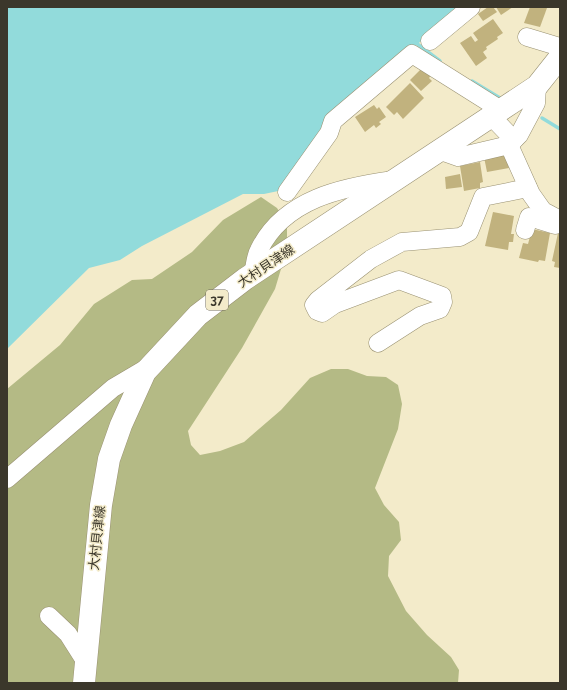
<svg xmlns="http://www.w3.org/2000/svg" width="567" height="690" font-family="Raleway,'Noto Sans JP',sans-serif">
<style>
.forest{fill:#b4ba85}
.water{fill:#92dbdb}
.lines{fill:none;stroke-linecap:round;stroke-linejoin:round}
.stream{stroke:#92dbdb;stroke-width:3.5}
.building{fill:#c1b27e}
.minor-casing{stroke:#999172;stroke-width:19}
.major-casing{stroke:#999172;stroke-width:23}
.minor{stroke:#fff;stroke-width:18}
.major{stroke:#fff;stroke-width:22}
.labels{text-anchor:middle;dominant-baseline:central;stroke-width:3;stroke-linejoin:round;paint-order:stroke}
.shield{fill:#f3ebca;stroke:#726d5b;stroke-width:1}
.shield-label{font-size:12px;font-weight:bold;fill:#3b372b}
.street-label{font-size:13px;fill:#3b372b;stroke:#f3ebca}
</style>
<rect width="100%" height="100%" fill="#f3ebca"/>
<!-- forest -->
<path class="forest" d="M261,197L277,208L287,224V249L275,289L242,348L188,431L191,445L200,455L220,451L244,442L281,410L310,378L331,369H348L367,376L386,377L398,385L402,404L398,429L375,488L384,505L399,522L401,540L389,556L388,576L406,611L427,635L451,657L459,670L458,683H7V389L60,345L94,304L132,280L152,279L192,252L223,220Z"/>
<!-- water -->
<path class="water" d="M7,7H465L411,49L330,120L283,190L264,194H243L142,246L120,260L89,268L7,349Z"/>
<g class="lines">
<!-- stream -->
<g class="stream">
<path d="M416,43L440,61"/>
<path d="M472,81L500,98"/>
<path d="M542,118L560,129"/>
</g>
</g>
<!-- building -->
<g class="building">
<path d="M488,7H493L497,12L483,21L478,14Z"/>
<path d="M496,7H513L501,15Z"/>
<path d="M530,7L547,8L540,27L524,23Z"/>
<path d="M493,19L503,33L497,37L498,39L486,47L487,49L483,52L487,58L476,66L460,43L471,36L475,42L478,40L473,33Z"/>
<path d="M424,66L432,74L429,78L432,81L421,91L410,80Z"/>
<path d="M410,83L424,98L403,119L397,112L394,115L386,107Z"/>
<path d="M374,105L377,109L379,107L386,117L379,122L381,124L376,128L374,125L365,132L355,117Z"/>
<path d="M505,152L509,168L487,172L484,157Z"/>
<path d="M480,162L483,182L480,183V188L464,191L460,166Z"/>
<path d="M460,174L462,187L446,189L445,177Z"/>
<path d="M493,212L514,216L511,234H514L513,242H509L508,250L485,246Z"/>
<path d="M532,229L550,233L545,261L539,260L538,262L519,258L523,243L528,244Z"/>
<path d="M558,233L560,234V268L554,267L555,262L552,261Z"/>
</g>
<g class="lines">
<!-- minor casing -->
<g class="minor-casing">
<g id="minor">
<path d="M527,37L560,47"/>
<path d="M430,41L471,7"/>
<path d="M492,117L514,140"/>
<path d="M509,145L531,194L543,211L560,220"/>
<path d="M441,151L458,157L509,145L519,135L536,103L537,86"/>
<path d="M287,192L329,133L333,121L412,54L501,110"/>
<path d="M525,230L529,217L555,225"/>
<path d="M253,274C255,267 255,257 259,250C284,199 342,187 394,180"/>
<path d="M378,343L420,316L440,309L443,302L442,296L399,280L335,304L322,313L317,311L314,305L318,300L371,259L402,242L460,237L469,232L483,197L528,188"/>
<path d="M7,479L113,388L152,365"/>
<path d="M49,616L68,634L87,664"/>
</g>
</g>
<!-- major casing -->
<g class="major-casing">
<path id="major" d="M84,683L101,505L109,459L121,425L145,372L198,315L245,279L537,86L560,57"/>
</g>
<!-- minor -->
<use href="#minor" class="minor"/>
<!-- major -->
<use href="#major" class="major"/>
</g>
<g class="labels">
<!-- shield labels -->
<rect class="shield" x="206" y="290" width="22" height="20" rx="3"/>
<g class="shield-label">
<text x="217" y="300">37</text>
</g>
<!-- street labels -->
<g class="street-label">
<text transform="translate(266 266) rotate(-34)">大村貝津線</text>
<text transform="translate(97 538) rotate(-84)">大村貝津線</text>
</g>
</g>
<!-- border -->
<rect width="567" height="690" fill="none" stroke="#3b372b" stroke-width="16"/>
</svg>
